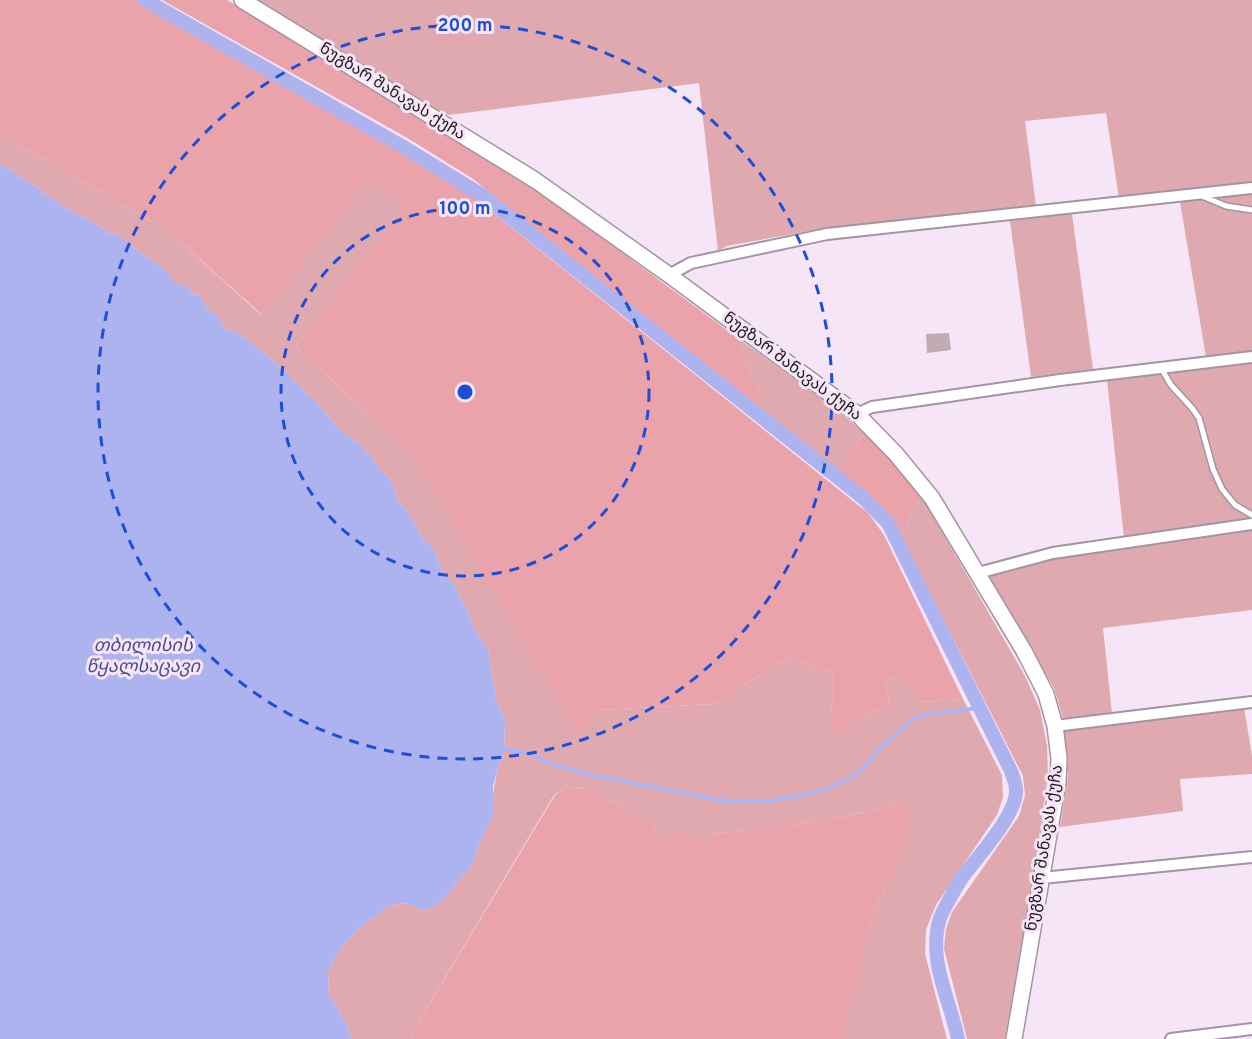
<svg xmlns="http://www.w3.org/2000/svg" width="1252" height="1039" font-family="Overpass,'Noto Sans Georgian',sans-serif">
<style>
.green{fill:#e0a9af}
.forest{fill:#eaa2ab}
.water{fill:#acb3ef}
.lines{fill:none;stroke-linecap:round;stroke-linejoin:round}
.stream{stroke:#acb3ef;stroke-width:4}
.canal{stroke:#acb3ef;stroke-width:14}
.building{fill:#c1acb5}
.service-casing{stroke:#a394a3;stroke-width:8}
.minor-casing{stroke:#a394a3;stroke-width:14}
.secondary-casing{stroke:#a394a3;stroke-width:18}
.service{stroke:#fff;stroke-width:5}
.minor{stroke:#fff;stroke-width:10}
.secondary{stroke:#fff;stroke-width:15}
.ring{fill:none;stroke:#1d4ed8;stroke-width:3;stroke-dasharray:10 8}
.labels{text-anchor:middle;dominant-baseline:central;stroke-width:6;stroke-linejoin:round;paint-order:stroke}
.street-label{font-size:16px;fill:#1d181d;stroke:#f5e5f6}
.water-label{font-size:18px;font-style:italic;fill:#494c93;stroke:#f5e5f6}
.centre{fill:#1d4ed8;stroke:#f5e5f6;stroke-width:3}
.ring-label{font-size:18px;text-anchor:middle;font-weight:bold;fill:#1d4ed8;stroke:#f5e5f6;stroke-width:6;stroke-linejoin:round;paint-order:stroke}
</style>
<rect width="100%" height="100%" fill="#f5e5f6"/>
<!-- green -->
<g class="green">
<path d="M252,0H1252V183L1119,198L1106,113L1025,121L1036,206L830,227L727,246L718,251L699,83L449,115L440,113Z"/>
<path d="M0,134L169,231L261,315L367,180L407,203L296,346L412,455L580,735L596,710L713,704L790,657L832,673L834,696L828,722L842,738L854,719L890,706L885,682L898,676L922,702L963,699L1002,775L1003,797L997,815L936,905L926,930L925,954L947,1039H841L874,909L896,870L905,802C843,820 779,827 714,834L711,848L665,841L652,824L632,814L591,789L565,788L554,795L412,1033L414,1039H353L351,1038L346,1023L329,995L328,972L340,949L360,927L391,905L406,903L423,910L438,905L472,865L481,840L493,795L497,770L504,754L505,719L496,699L488,649L477,635L468,612L455,586L441,569L433,548L422,538L409,513L397,500L394,485L361,445L339,429L317,403L305,392L285,371L244,337L234,331L226,330L219,318L207,308L200,296L192,294L189,288L177,285L164,269L138,251L123,238L107,232L94,223L63,206L29,182L0,164Z"/>
<path d="M1252,194V352L1206,357L1180,202Z"/>
<path d="M1072,214L1093,369L1031,377L1010,221Z"/>
<path d="M739,339L823,399L865,433L837,472L759,409V390L748,369Z"/>
<path d="M1252,363V520L1124,538L1107,380Z"/>
<path d="M922,497L1025,676L1040,710L1047,745L1048,776L1035,867L1005,1039H967L944,949L946,929L952,912L1019,816L1025,795L1023,776L900,534L906,528L909,516Z"/>
<path d="M1252,530V610L1103,628L1112,713L1063,718L1054,688L987,576L1055,558Z"/>
<path d="M1244,707L1252,756V774L1180,779L1183,811L1060,827L1068,776L1063,729Z"/>
</g>
<!-- forest -->
<g class="forest">
<path d="M0,0H138L311,98L467,192L868,513L884,535L963,699L922,702L898,676L885,682L890,706L854,719L842,739L828,722L834,696L832,673L790,657L713,704L596,710L580,736L412,455L296,346L406,203L367,180L262,315L169,231L0,134Z"/>
<path d="M162,0H227L517,175L739,339L748,369L759,390V409L473,179L409,139Z"/>
<path d="M865,433L897,465L922,497L909,516L906,528L900,534L888,513L837,472Z"/>
<path d="M565,788L591,789L632,814L652,824L665,841L677,829L711,847L714,834C778,827 843,820 905,802L908,834L896,870L874,909L842,1039H414L412,1033L555,795Z"/>
</g>
<!-- water -->
<path class="water" d="M0,164L29,182L63,206L94,223L107,232L123,238L138,251L164,269L177,284L189,288L192,294L200,296L207,308L219,318L226,330L234,331L244,337L285,371L305,392L317,403L339,429L361,445L394,485L397,500L409,513L422,538L433,548L441,569L455,586L468,612L477,635L488,649L496,699L505,719L504,754L497,770L493,787L494,814L481,840L472,865L438,905L423,910L406,903L391,905L360,927L340,949L328,972L329,995L346,1023L351,1038L353,1039H0Z"/>
<g class="lines">
<!-- stream -->
<path class="stream" d="M500,748L531,754L548,763L591,775L731,802H766L825,790L858,773L883,746L914,718L928,714L979,708"/>
<!-- canal -->
<path class="canal" d="M145,0L402,146L482,195L862,497L888,523L1011,771C1013,777 1016,784 1016,789C1018,814 977,857 962,878C956,887 944,908 940,918C927,960 950,999 958,1039"/>
</g>
<!-- building -->
<path class="building" d="M949,333L951,350L927,353L926,334Z"/>
<g class="lines">
<!-- service casing -->
<g class="service-casing">
<g id="service">
<path d="M1202,196L1226,206L1252,210"/>
<path d="M1161,368L1171,385L1192,408L1199,418L1213,469L1222,489L1235,505L1252,515"/>
</g>
</g>
<!-- minor casing -->
<g class="minor-casing">
<g id="minor">
<path d="M669,275L691,263L827,234L1252,188"/>
<path d="M857,414L872,407L942,397L1060,380L1252,357"/>
<path d="M978,573L1053,553L1252,524"/>
<path d="M1055,726L1252,702"/>
<path d="M1042,878L1252,857"/>
<path d="M1171,1039L1252,1029"/>
</g>
</g>
<!-- secondary casing -->
<g class="secondary-casing">
<path id="secondary" d="M242,0L535,180L669,275L857,414L896,454L932,498L1024,651L1046,694L1055,726L1059,758L1058,782L1014,1039"/>
</g>
<!-- service -->
<use href="#service" class="service"/>
<!-- minor -->
<use href="#minor" class="minor"/>
<!-- secondary -->
<use href="#secondary" class="secondary"/>
</g>
<!-- distance rings -->
<g class="ring">
<circle cx="465" cy="392" r="184"/>
<circle cx="465" cy="392" r="367"/>
</g>
<g class="labels">
<!-- street labels -->
<g class="street-label">
<text transform="translate(392 92) rotate(32)">ნუგზარ შანავას ქუჩა</text>
<text transform="translate(792 367) rotate(37)">ნუგზარ შანავას ქუჩა</text>
<text transform="translate(1045 848) rotate(-81)">ნუგზარ შანავას ქუჩა</text>
</g>
<!-- water labels -->
<g class="water-label">
<text x="143" y="646">თბილისის<tspan x="143" dy="21">წყალსაცავი</tspan></text>
</g>
</g>
<circle cx="465" cy="392" r="9" class="centre"/>
<g class="ring-label">
<text x="465" y="31">200 m</text>
<text x="465" y="214">100 m</text>
</g>
</svg>
